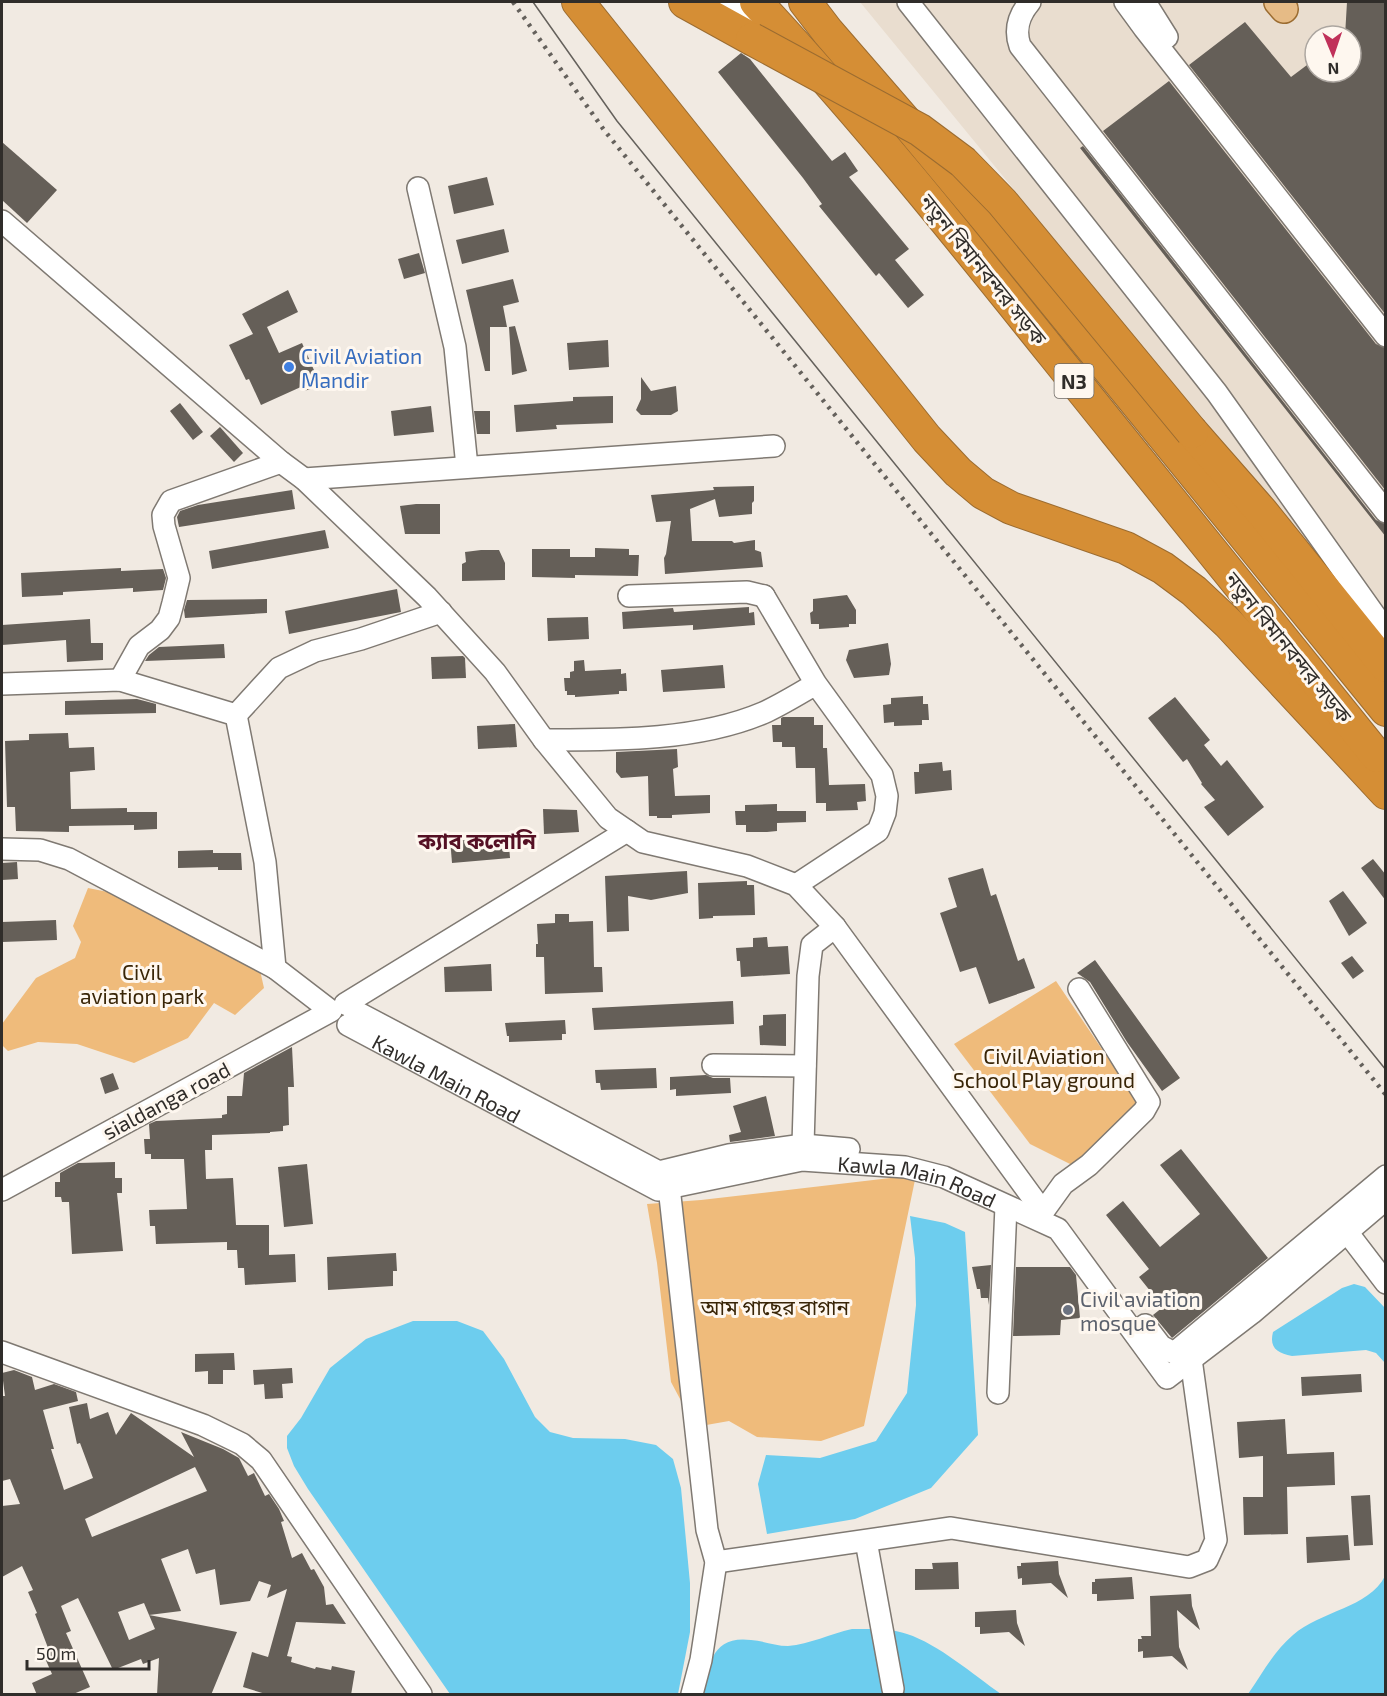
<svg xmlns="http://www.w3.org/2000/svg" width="1387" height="1696" font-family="'Exo 2','Noto Sans Bengali',sans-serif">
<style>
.built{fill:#e9ddcf;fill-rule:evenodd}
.green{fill:#efbb7b}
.water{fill:#6dcdee}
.building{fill:#655f58;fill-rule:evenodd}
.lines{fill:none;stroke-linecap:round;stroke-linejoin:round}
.minor-casing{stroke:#7f7972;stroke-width:24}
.major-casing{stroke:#9b6c31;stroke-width:30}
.highway-casing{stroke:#9b6c31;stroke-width:34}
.minor{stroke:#fff;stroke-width:21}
.major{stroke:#e6bb86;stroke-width:27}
.highway{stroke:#d58e35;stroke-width:32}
.tram{stroke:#65615c;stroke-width:1.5}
.rail{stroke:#65615c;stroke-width:4.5;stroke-dasharray:3 6;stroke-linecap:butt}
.highway-bridge-casing{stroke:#9b6c31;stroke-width:34;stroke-linecap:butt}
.highway-bridge{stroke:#d58e35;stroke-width:32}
.shop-dot{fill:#3f7fe0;stroke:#fef7ef;stroke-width:2}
.worship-dot{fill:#6b7280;stroke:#fef7ef;stroke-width:2}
.labels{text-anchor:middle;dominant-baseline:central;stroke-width:6;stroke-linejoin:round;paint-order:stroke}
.shield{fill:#fef7ef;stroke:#6e6a65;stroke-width:1.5}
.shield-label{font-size:20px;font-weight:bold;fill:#302d2a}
.street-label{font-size:21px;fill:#302d2a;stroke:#fef7ef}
.shop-label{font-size:21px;fill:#366cbe;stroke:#fef7ef;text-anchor:start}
.park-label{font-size:21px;fill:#392507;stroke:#fef7ef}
.worship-label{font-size:21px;fill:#5b616d;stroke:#fef7ef;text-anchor:start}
.neighbourhood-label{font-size:22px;font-weight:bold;fill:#551024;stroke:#fef7ef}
</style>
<rect width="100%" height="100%" fill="#f1eae2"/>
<!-- built -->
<path class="built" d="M860,2H1385V642ZM1315,36H1351V72H1315Z"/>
<!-- green -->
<g class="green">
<path d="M88,888L128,896L259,966L264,988L235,1015L214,1003L188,1038L134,1063L77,1044L38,1042L8,1051L2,1045V1024L36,978L75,958L81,942L73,926Z"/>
<path d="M1056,981L1141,1107L1074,1166L1030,1144L954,1044Z"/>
<path d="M916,1175L864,1426L821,1441L757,1437L729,1421L695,1427L671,1382L657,1263L647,1204L701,1200Z"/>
</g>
<!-- water -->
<g class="water">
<path d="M910,1216L945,1223L965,1232L978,1435L931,1488L855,1519L767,1534L758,1484L766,1455L820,1458L876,1441L907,1393L916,1305L915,1258Z"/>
<path d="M1354,1284L1365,1287L1385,1308V1363L1376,1353L1366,1350L1292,1356C1277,1353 1269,1348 1273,1332L1342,1288Z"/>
<path d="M413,1321H457L483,1331L504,1359L535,1417L550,1432L573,1438L625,1439L656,1445L673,1459L681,1488L690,1583V1632L678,1694H450L308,1489L294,1466L287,1448V1436L301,1418L330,1368L366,1339Z"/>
<path d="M1385,1576V1694H1248C1262,1674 1274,1651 1293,1635C1320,1611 1369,1608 1385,1576Z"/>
<path d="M852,1629C871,1629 889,1628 907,1634C938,1644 974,1675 1001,1694H704C708,1665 712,1635 751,1640C764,1641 775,1646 788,1646C810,1644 830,1634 852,1629Z"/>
</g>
<!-- building -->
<g class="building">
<path d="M1347,2H1386V315L1189,65L1245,22L1291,77L1315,59V72H1351V36H1345Z"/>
<path d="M741,53L750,59L832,161L845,152L858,171L849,177L909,249L895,260L924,295L908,308L879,273L876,276L819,206L822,204L803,178L718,72Z"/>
<path d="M1169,81L1376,344L1386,348V491L1103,131Z"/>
<path d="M2,142L57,190L27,223L2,200Z"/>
<path d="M1083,146L1376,520L1386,524V537L1080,148Z"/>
<path d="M487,177L494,205L454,214L448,186Z"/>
<path d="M504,229L509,252L462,264L456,240Z"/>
<path d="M419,253L425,273L404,279L398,259Z"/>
<path d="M513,279L519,302L503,306L507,327H490V371H485L466,290Z"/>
<path d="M288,290L298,312L267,327L279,353L302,343L321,386L304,391L303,386L261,405L249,379L246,380L229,345L253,334L242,314Z"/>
<path d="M515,326L527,371L512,375L509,327Z"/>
<path d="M608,340L609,367L569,370L567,343Z"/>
<path d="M641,377L651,391L676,386L678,411L671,415H641L636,410L641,399Z"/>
<path d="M613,396V423L556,425L557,429L516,432L514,405L573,401V397Z"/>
<path d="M180,403L203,432L193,440L170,411Z"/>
<path d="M431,406L434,432L394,436L391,411Z"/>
<path d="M474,411H490V434H477Z"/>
<path d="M220,427L243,453L234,462L210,436Z"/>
<path d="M754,486V501L752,503V514L719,517L715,499L690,509L692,541H732L734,543L755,540V550L761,552L763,567L665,574L664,558L666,554L671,521L656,522L651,495L714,490L713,487Z"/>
<path d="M292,490L295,509L179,527L177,517L180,511L198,505Z"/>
<path d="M416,504H440V534H405L400,506Z"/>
<path d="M325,530L329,548L212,569L209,551Z"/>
<path d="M595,548L629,549V555H639L638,576L575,575V578L532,577V549H570V557H595Z"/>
<path d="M481,550H499L505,563V580L462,581V564L466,562L465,552Z"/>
<path d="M121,568V571L163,569L166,578L163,590L133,592V588L63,592V595L22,597L21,573Z"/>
<path d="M397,589L401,612L289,634L285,611Z"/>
<path d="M847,595L856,610V624H849V627L819,629V624H811L810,613L813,611V599Z"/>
<path d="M267,599V613L185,618L184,610L187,600Z"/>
<path d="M749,607V613L754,612L755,625L693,630V625L623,629L622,612L673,608L674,612Z"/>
<path d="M588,617L589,639L548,641L547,618Z"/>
<path d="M90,619L91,643H103V660L67,662L66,640L2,645V625Z"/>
<path d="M888,643L891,664L889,675L854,678L846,660L849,650Z"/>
<path d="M224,644L225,658L145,661L149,655L159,647Z"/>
<path d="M463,656L465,658L466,678L432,679L431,657Z"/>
<path d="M584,660L585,671L621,669V674L626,673L627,691H619V694L575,697V695H567V691H565L564,678H570V672L574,671V661Z"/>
<path d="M723,665L725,688L663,692L661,670Z"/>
<path d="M923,696V704H928L929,720H922V725L894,726V722L884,723L883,705L891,704V698Z"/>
<path d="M1175,697L1210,740L1204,745L1221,766L1227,760L1264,807L1228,836L1204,807L1215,800L1201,784L1202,783L1187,759L1183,762L1148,718Z"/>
<path d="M137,699L156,704V713L65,715V701Z"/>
<path d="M783,717H814V725H823V748H827L829,785L865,784L866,801L857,802L858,810L826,811V803H816L815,768H796L795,747H782V742H773L772,725H781V718Z"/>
<path d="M515,724L517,747L478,749L477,726Z"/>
<path d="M68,733L69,748L94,747L95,770L70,772L71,809L127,808V812H157V829L134,830V825L69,826V832L16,831L15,807H7L5,741L29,740V734Z"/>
<path d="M677,749L678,767L673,769L675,796L710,795V813L672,815V818H657V816H649L648,776L621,778L616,772V752Z"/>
<path d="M942,762L943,771L951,770L952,790L915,794L914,772H919V764Z"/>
<path d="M777,804V811H806V822L777,823V831L767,832H746V825H736L735,811H745V805Z"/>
<path d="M543,809L577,810L579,832L544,834Z"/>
<path d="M508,833L510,858L452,863L450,838Z"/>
<path d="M213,850V853H241L242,870H218V867L178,868V851Z"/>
<path d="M1373,859L1386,875V901L1361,868Z"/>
<path d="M17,862L18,879L2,880V863Z"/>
<path d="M983,868L991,896L996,894L1018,961L1024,958L1035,988L989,1004L976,967L960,972L940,913L957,907L948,878Z"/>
<path d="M687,871L688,893L651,900L628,896L629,931L607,932L605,876Z"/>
<path d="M747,881V885H754L755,915L713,916V918L699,919L698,883Z"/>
<path d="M1343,891L1367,923L1349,936L1329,901Z"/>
<path d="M555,914H569V922L593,921L594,967H602L603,992L545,994L544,957H536V944H538L537,924L555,923Z"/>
<path d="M56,920L57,940L2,942V922Z"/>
<path d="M767,937L768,947L788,946L790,974L741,977L740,961H737L736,948L753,947V938Z"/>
<path d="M1352,956L1364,971L1353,979L1341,963Z"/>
<path d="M1095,960L1180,1078L1162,1091L1127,1042L1090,982L1077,973Z"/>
<path d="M491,964L492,991L445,992L444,967Z"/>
<path d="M733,1001L734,1024L594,1030L592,1008Z"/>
<path d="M786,1014V1046L760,1045L759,1026L763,1025V1015Z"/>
<path d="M565,1020L566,1034H562V1040L509,1042V1036H507L505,1023Z"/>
<path d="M292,1047L294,1087H288L289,1125L283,1126V1131L270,1132V1133L212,1135V1150H205L206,1179L233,1178L236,1225H269V1255L295,1254L296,1282L245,1285L244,1268H238L237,1250H227V1242L156,1244L155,1226H150L149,1210L187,1209L184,1159H151V1154H145L144,1139H150L149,1124L156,1121L222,1118V1115L227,1114V1096H242L244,1073Z"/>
<path d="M656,1068L657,1088L601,1090L600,1083H596L595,1070Z"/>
<path d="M113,1073L119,1089L105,1094L100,1078Z"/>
<path d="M706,1075L713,1078H730L731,1093L676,1096V1089L670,1090V1077Z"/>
<path d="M766,1096L775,1136L730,1142L729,1135L741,1132L733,1106Z"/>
<path d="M1181,1149L1268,1258L1172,1338L1153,1315L1163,1307L1139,1277L1149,1269L1106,1215L1123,1201L1160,1247L1200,1214L1160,1165Z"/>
<path d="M115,1162V1178H122V1193H117L123,1251L72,1254L69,1202H62L61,1197H55V1182H60V1173L78,1163Z"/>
<path d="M307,1164L313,1224L284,1227L278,1167Z"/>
<path d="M396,1253L397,1271H393V1286L328,1290L327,1257Z"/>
<path d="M991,1265L989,1305L988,1298H981L980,1289H977L972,1267Z"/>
<path d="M1016,1267H1070L1076,1275L1080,1318L1061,1320L1060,1335L1013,1336Z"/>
<path d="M234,1353L235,1370H223V1384H208V1371L195,1372V1354Z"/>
<path d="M292,1368L293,1383L282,1384L283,1398L265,1399L264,1384L254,1385L253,1370Z"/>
<path d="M14,1370L32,1377L35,1390L54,1384L76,1392L78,1401L43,1410L54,1449H51L64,1490L93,1478L80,1443L77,1444L69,1407L87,1403L90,1419L108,1412L116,1435L131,1413L194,1457L181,1432L223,1449L239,1458L248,1476L254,1473L265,1496L269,1494L279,1509L284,1521L281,1522L292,1558L302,1553L311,1570L314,1569L324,1587L326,1605L333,1604L346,1624L296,1622L287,1656L292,1657L291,1662L315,1669L316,1667L331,1670L332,1666L355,1671L351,1695H269L243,1687L252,1652L268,1657L287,1589L267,1598L271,1585L259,1581L250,1601L220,1605L215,1569L196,1574L188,1549L161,1559L181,1611L149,1615L144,1603L118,1612L129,1640L155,1629L149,1615L237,1632L211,1695H157L159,1658L143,1664L141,1659L113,1670L78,1598L61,1606L71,1631L66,1633L90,1687L71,1695H37L32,1683L52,1674L44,1656L50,1653L35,1614L37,1613L28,1592L33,1590L22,1566L2,1577V1506L20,1504L10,1479L2,1481V1396H5L2,1373ZM195,1467L207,1491L92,1537L85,1519Z"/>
<path d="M1361,1374L1362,1392L1302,1396L1301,1377Z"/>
<path d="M1285,1419L1287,1454L1334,1452L1335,1485L1287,1487L1288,1534L1244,1535L1243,1497H1263V1456L1239,1458L1237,1422Z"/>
<path d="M1370,1495L1373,1545L1354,1546L1351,1496Z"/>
<path d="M1348,1535L1350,1560L1307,1563L1306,1537Z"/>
<path d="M1058,1561L1059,1574L1068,1598L1051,1583L1022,1585V1578L1018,1579L1017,1566H1021V1563Z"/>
<path d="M958,1562L959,1589L915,1590V1569H933L932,1563Z"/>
<path d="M1132,1577L1134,1599L1097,1601V1594H1092V1582H1095V1579Z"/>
<path d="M1191,1594L1192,1606L1200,1630L1177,1610L1179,1647L1188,1670L1172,1656L1143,1658V1651L1138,1652V1639H1142L1141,1636H1151L1150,1596Z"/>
<path d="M1016,1610L1017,1623L1025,1646L1009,1632L980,1634V1627H975V1612Z"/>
</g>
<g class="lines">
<!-- minor casing -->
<g class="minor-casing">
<g id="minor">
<path d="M721,2L771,27"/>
<path d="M908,2L1217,393L1386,631"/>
<path d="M1030,2C1019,15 1014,29 1020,46L1386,512"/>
<path d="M1125,2L1144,28L1386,336"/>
<path d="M1145,2L1167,37"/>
<path d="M418,188L455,347L467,467"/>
<path d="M2,221L281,462L304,479L427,597L495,672L544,740L608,818L643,842L747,866L796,885L835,927L1038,1205"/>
<path d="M304,479L774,446"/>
<path d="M629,596L747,592L764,596"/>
<path d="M120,680L139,646L160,630L169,618L173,603L179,578L164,526L163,515L171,501L281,462"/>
<path d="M2,684L120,680L236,715L265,862L275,968L331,1011L2,1190"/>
<path d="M236,715L279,668L315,651L361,639L441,612"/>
<path d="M544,740C614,740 697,741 763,713C781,705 798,694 816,684L764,596L816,684L882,775L887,796L885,813L878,831L796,885"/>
<path d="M2,849L40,850L69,859L275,968"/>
<path d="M345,1004L627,831"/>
<path d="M353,1010L659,1172L729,1155L803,1145L849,1149"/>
<path id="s1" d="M348,1025L658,1190L802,1160L905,1167L944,1177L1058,1229L1167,1378L1252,1313L1386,1199"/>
<path d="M713,1065L805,1066"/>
<path d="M803,1145L808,976L812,945L835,927"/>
<path d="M669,1187L707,1530L716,1562L701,1660L692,1694"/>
<path d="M1045,1209L1063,1184L1089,1165L1144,1111L1149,1102L1079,989"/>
<path d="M1347,1232L1386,1283"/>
<path d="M1145,1325L1161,1346L1174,1353L1386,1176"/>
<path d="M2,1352L203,1425L242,1444L261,1460L421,1694"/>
<path d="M998,1393L1006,1206"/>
<path d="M866,1541L893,1689"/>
<path d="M716,1562L951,1528L1189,1567L1207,1560L1216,1540L1191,1359"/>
</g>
</g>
<!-- major casing -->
<g class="major-casing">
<path id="major" d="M1278,2L1284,9"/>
</g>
<!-- highway casing -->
<g class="highway-casing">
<g id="highway">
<path d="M578,2L927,439L958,472L983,493L1011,508L1126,548L1163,568L1194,591L1228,623L1386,793"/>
<path d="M685,2L752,39"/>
<path d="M756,2C883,138 998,286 1115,431C1202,540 1290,648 1377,756"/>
<path d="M805,2L828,32L906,122L990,223L1386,710"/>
<path d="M1192,432L1262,512L1386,666"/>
</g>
</g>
<!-- minor -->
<use href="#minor" class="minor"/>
<!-- major -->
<use href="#major" class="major"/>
<!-- highway -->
<use href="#highway" class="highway"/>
<!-- tram -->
<path class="tram" d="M533,2L617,121L1386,1070"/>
<!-- rail -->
<path class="rail" d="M513,2L604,130L1386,1095"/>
<!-- highway-bridge casing -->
<g class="highway-bridge-casing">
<path id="highway-bridge" d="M752,39L920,130L963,162L1002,202L1192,432"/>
</g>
<!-- highway-bridge -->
<use href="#highway-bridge" class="highway-bridge"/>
</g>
<!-- markers -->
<circle class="shop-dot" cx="289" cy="367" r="6"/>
<circle class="worship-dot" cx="1068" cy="1310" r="6"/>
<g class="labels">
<!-- shield labels -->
<rect class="shield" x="1054.5" y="364" width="39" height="34" rx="4.5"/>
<g class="shield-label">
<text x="1074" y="381">N3</text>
</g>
<!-- street labels -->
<g class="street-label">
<text transform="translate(984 269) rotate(51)">নতুন বিমানবন্দর সড়ক</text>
<text transform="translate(1289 647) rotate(51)">নতুন বিমানবন্দর সড়ক</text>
<text stroke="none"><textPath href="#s1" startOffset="112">Kawla Main Road</textPath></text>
<text transform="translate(166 1100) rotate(-28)">sialdanga road</text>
<text stroke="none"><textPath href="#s1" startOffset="616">Kawla Main Road</textPath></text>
</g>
<!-- shop labels -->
<g class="shop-label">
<text x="301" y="355">Civil Aviation<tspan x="301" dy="24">Mandir</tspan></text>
</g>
<!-- park labels -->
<g class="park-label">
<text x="142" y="971">Civil<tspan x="142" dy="24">aviation park</tspan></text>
<text x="1044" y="1055">Civil Aviation<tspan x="1044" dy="24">School Play ground</tspan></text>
<text x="775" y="1306">আম গাছের বাগান</text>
</g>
<!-- worship labels -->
<g class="worship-label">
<text x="1080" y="1298">Civil aviation<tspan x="1080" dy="24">mosque</tspan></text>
</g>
<!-- neighbourhood labels -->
<g class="neighbourhood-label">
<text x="477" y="840">ক্যাব কলোনি</text>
</g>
</g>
<!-- border -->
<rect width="1387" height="1696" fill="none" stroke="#302d2a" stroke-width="6"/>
<!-- north arrow -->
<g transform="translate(1333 54) rotate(178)"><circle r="28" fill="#fef7ef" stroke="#aca6a0" stroke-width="1.5"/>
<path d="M0-4.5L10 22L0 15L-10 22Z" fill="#c0315a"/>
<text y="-9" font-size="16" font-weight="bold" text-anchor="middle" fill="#302d2a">N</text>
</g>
<!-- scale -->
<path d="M27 1660v9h122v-9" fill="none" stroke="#302d2a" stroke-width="3"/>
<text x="36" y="1660" font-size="18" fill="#302d2a" stroke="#fef7ef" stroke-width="4.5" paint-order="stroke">50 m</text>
</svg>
